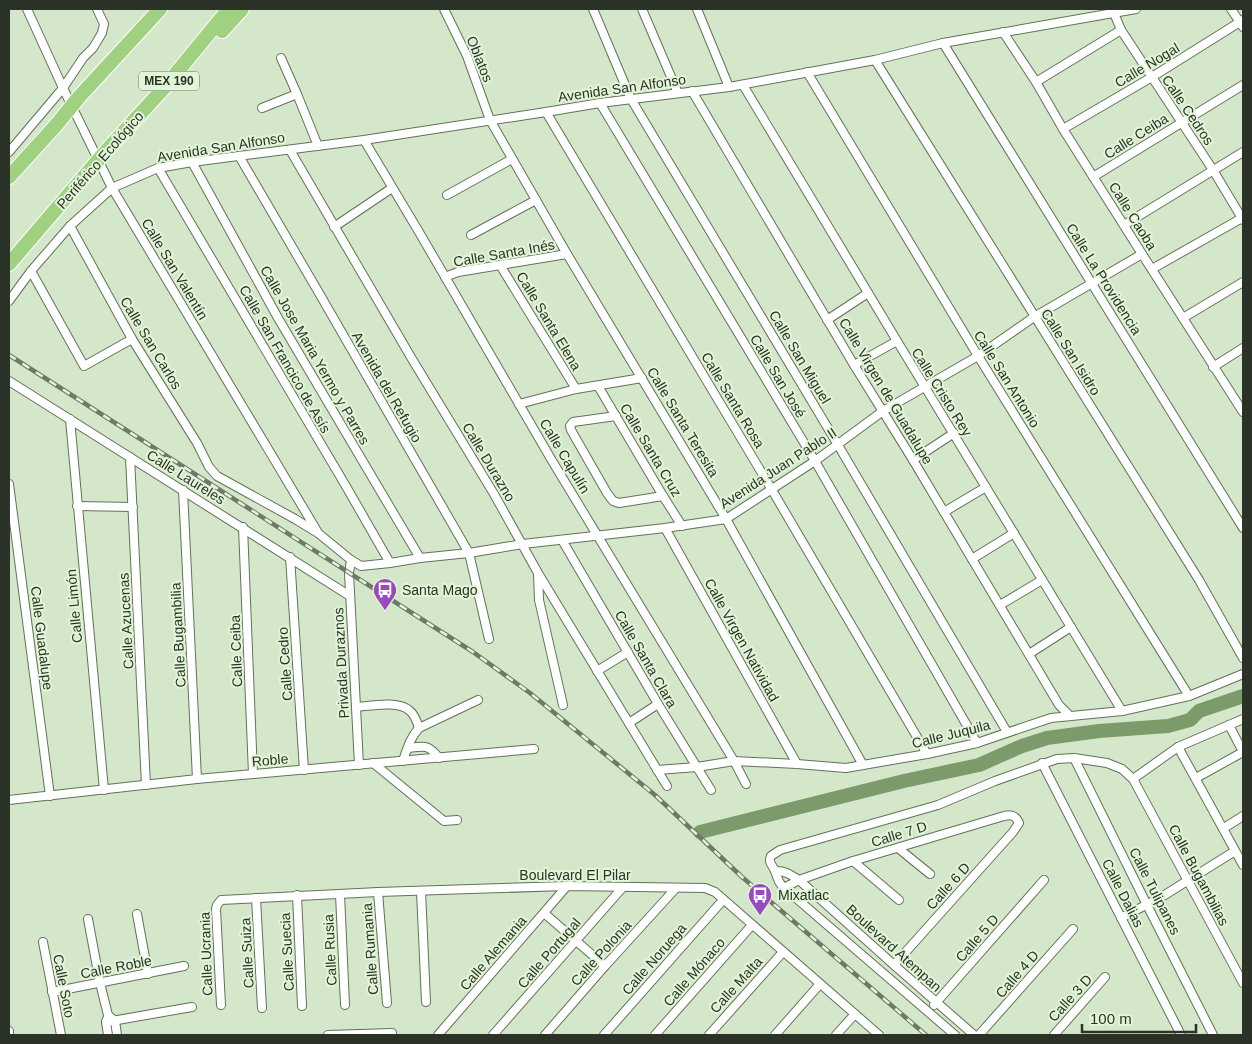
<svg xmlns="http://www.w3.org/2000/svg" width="1252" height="1044" font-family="Helvetica,sans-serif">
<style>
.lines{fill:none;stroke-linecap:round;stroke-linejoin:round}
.river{stroke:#7d9a6b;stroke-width:14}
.street-casing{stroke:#627259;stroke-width:10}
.highway-casing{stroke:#fff;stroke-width:16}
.street{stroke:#fff;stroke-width:8}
.highway{stroke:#9fd180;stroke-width:14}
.rail-casing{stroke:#6e7968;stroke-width:4.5}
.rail{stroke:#e2f5d8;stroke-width:2.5;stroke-dasharray:8;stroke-linecap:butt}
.highway-bridge-casing{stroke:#fff;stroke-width:16;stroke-linecap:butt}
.highway-bridge{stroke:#9fd180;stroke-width:14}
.labels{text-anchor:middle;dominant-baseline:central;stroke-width:4;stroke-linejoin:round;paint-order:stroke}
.shield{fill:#e2f5d8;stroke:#626c5c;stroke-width:1}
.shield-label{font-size:12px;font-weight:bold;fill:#2b3227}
.street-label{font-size:14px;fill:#2b3227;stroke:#e2f5d8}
.poi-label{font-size:14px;fill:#2b3227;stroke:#e2f5d8;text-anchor:start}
</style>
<rect width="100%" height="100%" fill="#d5e7cb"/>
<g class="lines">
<!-- river -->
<path class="river" d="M700,832L904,781L979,765L1022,746L1047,738L1099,731L1168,726L1190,720L1199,711L1243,696"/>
<!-- street casing -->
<g class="street-casing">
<g id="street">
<path d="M27,9L63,88L112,188L317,531"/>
<path d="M444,9L467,56L490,120L567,254L726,519L863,765"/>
<path d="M593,9L631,99L838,445L1007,732"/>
<path d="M642,9L678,93"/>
<path d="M697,9L729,87"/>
<path d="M1231,9L1243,27"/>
<path d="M1114,13L1121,30L1213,170L1243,220"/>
<path d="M1003,32L1036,82L1063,129L1142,254L1243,412"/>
<path d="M943,43L1243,528"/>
<path d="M281,58L297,94L318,146"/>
<path d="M875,60L1199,580L1243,658"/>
<path d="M807,72L978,356L1189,696"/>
<path d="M1036,82L1121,30"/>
<path d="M743,85L897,341L1122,711"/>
<path d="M692,91L854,365L913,460L1059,705L1070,716"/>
<path d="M600,103L815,461L977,743"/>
<path d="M262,108L297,94"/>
<path d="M546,112L772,490L927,754"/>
<path d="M1063,129L1152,77L1243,20"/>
<path d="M364,140L419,232L551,459L734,761L746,784"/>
<path d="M290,150L412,359L494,494L538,573L667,786"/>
<path d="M9,152L63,88L83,58L93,48L102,33L104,24L97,9"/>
<path d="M239,156L319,293L469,553L489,639"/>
<path d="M192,162L278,318L420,558"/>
<path d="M158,168L347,488L390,563"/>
<path d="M1093,177L1243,85"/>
<path d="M447,195L512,159"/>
<path d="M1124,225L1243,152"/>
<path d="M70,226L132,339L197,443L209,467L217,476L295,519L318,533L351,560L361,566L390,563L420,558L469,553L523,544L665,528L726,519L815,461L883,411L978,356L1034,317L1142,254"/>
<path d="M334,227L392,188"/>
<path d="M471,235L536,200"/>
<path d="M500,265L576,389"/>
<path d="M1152,269L1242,218"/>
<path d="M31,271L84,366L132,339"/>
<path d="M445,277L458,272L567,254"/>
<path d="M9,301L31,271L70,226L112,188L158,168L192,162L364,140L546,112L600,103L729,87L875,60L943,43L1136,9"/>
<path d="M1183,318L1243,282"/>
<path d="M827,320L868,293"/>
<path d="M854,365L897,341"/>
<path d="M1213,367L1243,348"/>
<path d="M9,381L350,596"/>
<path d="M598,386L663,496L682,526"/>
<path d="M519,404L576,389L642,378"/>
<path d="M616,416L573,422L570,426L571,430L607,493L613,501L619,503L663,496"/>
<path d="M70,419L104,790"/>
<path d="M130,457L146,785"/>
<path d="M913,460L954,433"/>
<path d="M9,484L50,796"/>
<path d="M183,490L197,779"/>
<path d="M77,506L133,507"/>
<path d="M944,512L986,487"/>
<path d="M243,527L253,774"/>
<path d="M665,528L797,764"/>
<path d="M562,540L658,704L711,790"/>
<path d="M290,557L304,770"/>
<path d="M972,559L1014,533"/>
<path d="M351,560L349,573L359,765"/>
<path d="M538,574L539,600L563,705"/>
<path d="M1000,605L1042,580"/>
<path d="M1029,654L1071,627"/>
<path d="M597,671L628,652"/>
<path d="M356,707C370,706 399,700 410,711C415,715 417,722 419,728"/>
<path d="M629,723L658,704"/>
<path d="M1229,725L1243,752"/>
<path d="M1178,747L1243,865"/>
<path d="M408,748C424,746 428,744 439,758"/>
<path d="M1074,758L1147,905L1213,1035"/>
<path d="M403,761C407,749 410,738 419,728L478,700"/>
<path d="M373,763L444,821L457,820"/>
<path d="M1042,763L1181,1035"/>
<path d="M657,770L697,767L734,761L797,764L846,768L863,765L927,754L977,743L1051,718L1122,711L1189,696L1243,674"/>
<path d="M1196,778L1243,752"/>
<path d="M1133,779L1178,747L1243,719"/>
<path d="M9,800L197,779L534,749"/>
<path d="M1224,828L1243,816"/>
<path d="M898,848L930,874"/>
<path d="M853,861L899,900"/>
<path d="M775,871C784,870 791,875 799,880L894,965L974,1035"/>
<path d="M784,888L799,880L853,861L1004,816C1012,814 1016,816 1019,823L1013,832L894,965"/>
<path d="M421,891L426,1002"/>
<path d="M378,892L387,1003"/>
<path d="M340,894L345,1005"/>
<path d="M297,895L302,1006"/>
<path d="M256,898L262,1008"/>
<path d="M544,913L605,966"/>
<path d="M137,914L148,974"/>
<path d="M1121,918L1163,896L1235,851"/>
<path d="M88,919L100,983L108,1015L115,1021L117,1035"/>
<path d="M43,942L61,1035"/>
<path d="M52,992L184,966"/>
<path d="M221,1005L216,909L217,905L221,900L378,892L567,886L705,888L715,892L879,1035"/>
<path d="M934,1005L1044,880"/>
<path d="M107,1019L106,1022L108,1035"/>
<path d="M106,1022L192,1007"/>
<path d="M9,1031V1035"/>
<path d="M328,1035L392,1033"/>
<path d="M438,1035L567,886"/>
<path d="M493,1035L623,887"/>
<path d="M545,1035L605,966L676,888"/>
<path d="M604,1035L723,900"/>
<path d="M655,1035L752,925"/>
<path d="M709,1035L783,952"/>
<path d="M775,1035L820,984"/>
<path d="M836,1035L855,1014"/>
<path d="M955,1035L782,886C777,880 778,878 775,871C772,864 768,863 771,856L780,850L938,805L995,781L1057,759L1074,758L1107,763L1122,769L1133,779L1243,983"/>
<path d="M979,1035L1073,929"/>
<path d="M1054,1035L1105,977"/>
</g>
</g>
<!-- highway casing -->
<g class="highway-casing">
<g id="highway">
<path d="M222,31L242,9"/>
<path d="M79,97L160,9"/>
<path d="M106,151L163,89L229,9"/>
<path d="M9,177L57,124"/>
<path d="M9,264L81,180"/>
</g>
</g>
<!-- street -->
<use href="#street" class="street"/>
<!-- highway -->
<use href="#highway" class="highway"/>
<!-- rail casing -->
<g class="rail-casing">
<path id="rail" d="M9,355L473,652L530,693L655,795L742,877L926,1035"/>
</g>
<!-- rail -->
<use href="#rail" class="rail"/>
<!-- highway-bridge casing -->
<g class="highway-bridge-casing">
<g id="highway-bridge">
<path d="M57,124L79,97"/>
<path d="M81,180L106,151"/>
</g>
</g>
<!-- highway-bridge -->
<use href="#highway-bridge" class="highway-bridge"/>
</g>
<!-- icons -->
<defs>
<g id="bus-pin" transform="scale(1.25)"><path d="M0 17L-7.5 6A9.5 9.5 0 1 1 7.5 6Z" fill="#994abb" stroke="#e2f5d8"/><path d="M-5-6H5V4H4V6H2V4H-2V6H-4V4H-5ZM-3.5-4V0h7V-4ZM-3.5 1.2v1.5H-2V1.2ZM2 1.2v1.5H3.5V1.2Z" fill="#fff"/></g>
</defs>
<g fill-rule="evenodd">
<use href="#bus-pin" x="385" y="590"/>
<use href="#bus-pin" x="760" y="895"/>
</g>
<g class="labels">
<!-- shield labels -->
<rect class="shield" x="139" y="71.5" width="60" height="19" rx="4"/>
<g class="shield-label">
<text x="169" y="81">MEX 190</text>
</g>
<!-- street labels -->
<g class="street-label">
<text transform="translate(480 59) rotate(68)">Oblatos</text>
<text transform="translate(1147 65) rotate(-31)">Calle Nogal</text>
<text transform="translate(622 88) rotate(-8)">Avenida San Alfonso</text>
<text transform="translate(1188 110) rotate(56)">Calle Cedros</text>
<text transform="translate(1136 136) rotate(-32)">Calle Ceiba</text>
<text transform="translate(221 147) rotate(-9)">Avenida San Alfonso</text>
<text transform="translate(100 160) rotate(-49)">Periférico Ecológico</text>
<text transform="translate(1133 216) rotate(58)">Calle Caoba</text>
<text transform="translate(504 253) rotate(-10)">Calle Santa Inés</text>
<text transform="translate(175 269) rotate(59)">Calle San Valentín</text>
<text transform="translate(1104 279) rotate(58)">Calle La Providencia</text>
<text transform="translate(549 321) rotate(59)">Calle Santa Elena</text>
<text transform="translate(151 343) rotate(59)">Calle San Carlos</text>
<text transform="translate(1071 352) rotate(58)">Calle San Isidro</text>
<text transform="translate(315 355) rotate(60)">Calle Jose Maria Yermo y Parres</text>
<text transform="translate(800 357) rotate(59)">Calle San Miguel</text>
<text transform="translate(285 359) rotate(60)">Calle San Francico de Asís</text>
<text transform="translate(778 376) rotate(59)">Calle San José</text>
<text transform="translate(1007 379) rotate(58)">Calle San Antonio</text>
<text transform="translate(387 387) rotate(60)">Avenida del Refugio</text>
<text transform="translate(886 391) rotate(59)">Calle Virgen de Guadalupe</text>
<text transform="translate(942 392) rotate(58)">Calle Cristo Rey</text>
<text transform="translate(733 400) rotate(59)">Calle Santa Rosa</text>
<text transform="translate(683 422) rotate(59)">Calle Santa Teresita</text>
<text transform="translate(651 450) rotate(59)">Calle Santa Cruz</text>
<text transform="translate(565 456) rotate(59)">Calle Capulín</text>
<text transform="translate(489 462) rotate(59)">Calle Durazno</text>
<text transform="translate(778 468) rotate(-33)">Avenida Juan Pablo II</text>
<text transform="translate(186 477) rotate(32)">Calle Laureles</text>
<text transform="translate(74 606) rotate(-95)">Calle Limón</text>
<text transform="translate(126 621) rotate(-93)">Calle Azucenas</text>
<text transform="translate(178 635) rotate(-93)">Calle Bugambilia</text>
<text transform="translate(42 638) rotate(83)">Calle Guadalupe</text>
<text transform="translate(742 640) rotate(61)">Calle Virgen Natividad</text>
<text transform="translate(236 651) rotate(-92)">Calle Ceiba</text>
<text transform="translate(646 659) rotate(60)">Calle Santa Clara</text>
<text transform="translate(341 663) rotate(-93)">Privada Duraznos</text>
<text transform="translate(285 664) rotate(-94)">Calle Cedro</text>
<text transform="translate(951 734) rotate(-14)">Calle Juquila</text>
<text transform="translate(270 760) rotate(-5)">Roble</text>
<text transform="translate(899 834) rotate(-17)">Calle 7 D</text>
<text x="575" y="875">Boulevard El Pilar</text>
<text transform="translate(1199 875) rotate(62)">Calle Bugambilias</text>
<text transform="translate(948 886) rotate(-48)">Calle 6 D</text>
<text transform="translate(1155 891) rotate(63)">Calle Tulipanes</text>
<text transform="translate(1123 893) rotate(63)">Calle Dalias</text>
<text transform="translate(977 938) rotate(-49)">Calle 5 D</text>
<text transform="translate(894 948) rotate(42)">Boulevard Atempan</text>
<text transform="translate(370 949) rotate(-94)">Calle Rumania</text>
<text transform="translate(330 950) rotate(-93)">Calle Rusia</text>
<text transform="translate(287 952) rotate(-93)">Calle Suecia</text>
<text transform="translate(247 953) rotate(-93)">Calle Suiza</text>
<text transform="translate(493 953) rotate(-49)">Calle Alemania</text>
<text transform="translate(549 953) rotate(-49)">Calle Portugal</text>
<text transform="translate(601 953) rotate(-48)">Calle Polonia</text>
<text transform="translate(206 954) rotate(-92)">Calle Ucrania</text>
<text transform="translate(654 959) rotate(-49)">Calle Noruega</text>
<text transform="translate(116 967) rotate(-11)">Calle Roble</text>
<text transform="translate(694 972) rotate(-49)">Calle Mónaco</text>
<text transform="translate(1017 974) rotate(-49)">Calle 4 D</text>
<text transform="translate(736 985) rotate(-48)">Calle Malta</text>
<text transform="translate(64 986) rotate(79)">Calle Soto</text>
<text transform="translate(1070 998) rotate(-48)">Calle 3 D</text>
</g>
<!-- poi labels -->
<g class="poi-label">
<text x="402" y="590">Santa Mago</text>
<text x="778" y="895">Mixatlac</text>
</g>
</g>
<!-- border -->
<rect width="1252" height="1044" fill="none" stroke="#2b3227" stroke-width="20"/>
<!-- scale -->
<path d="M1082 1024v8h114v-8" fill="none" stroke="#2b3227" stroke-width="2.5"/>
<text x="1090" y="1024" font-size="15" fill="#2b3227" stroke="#e2f5d8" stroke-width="4" paint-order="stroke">100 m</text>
</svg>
